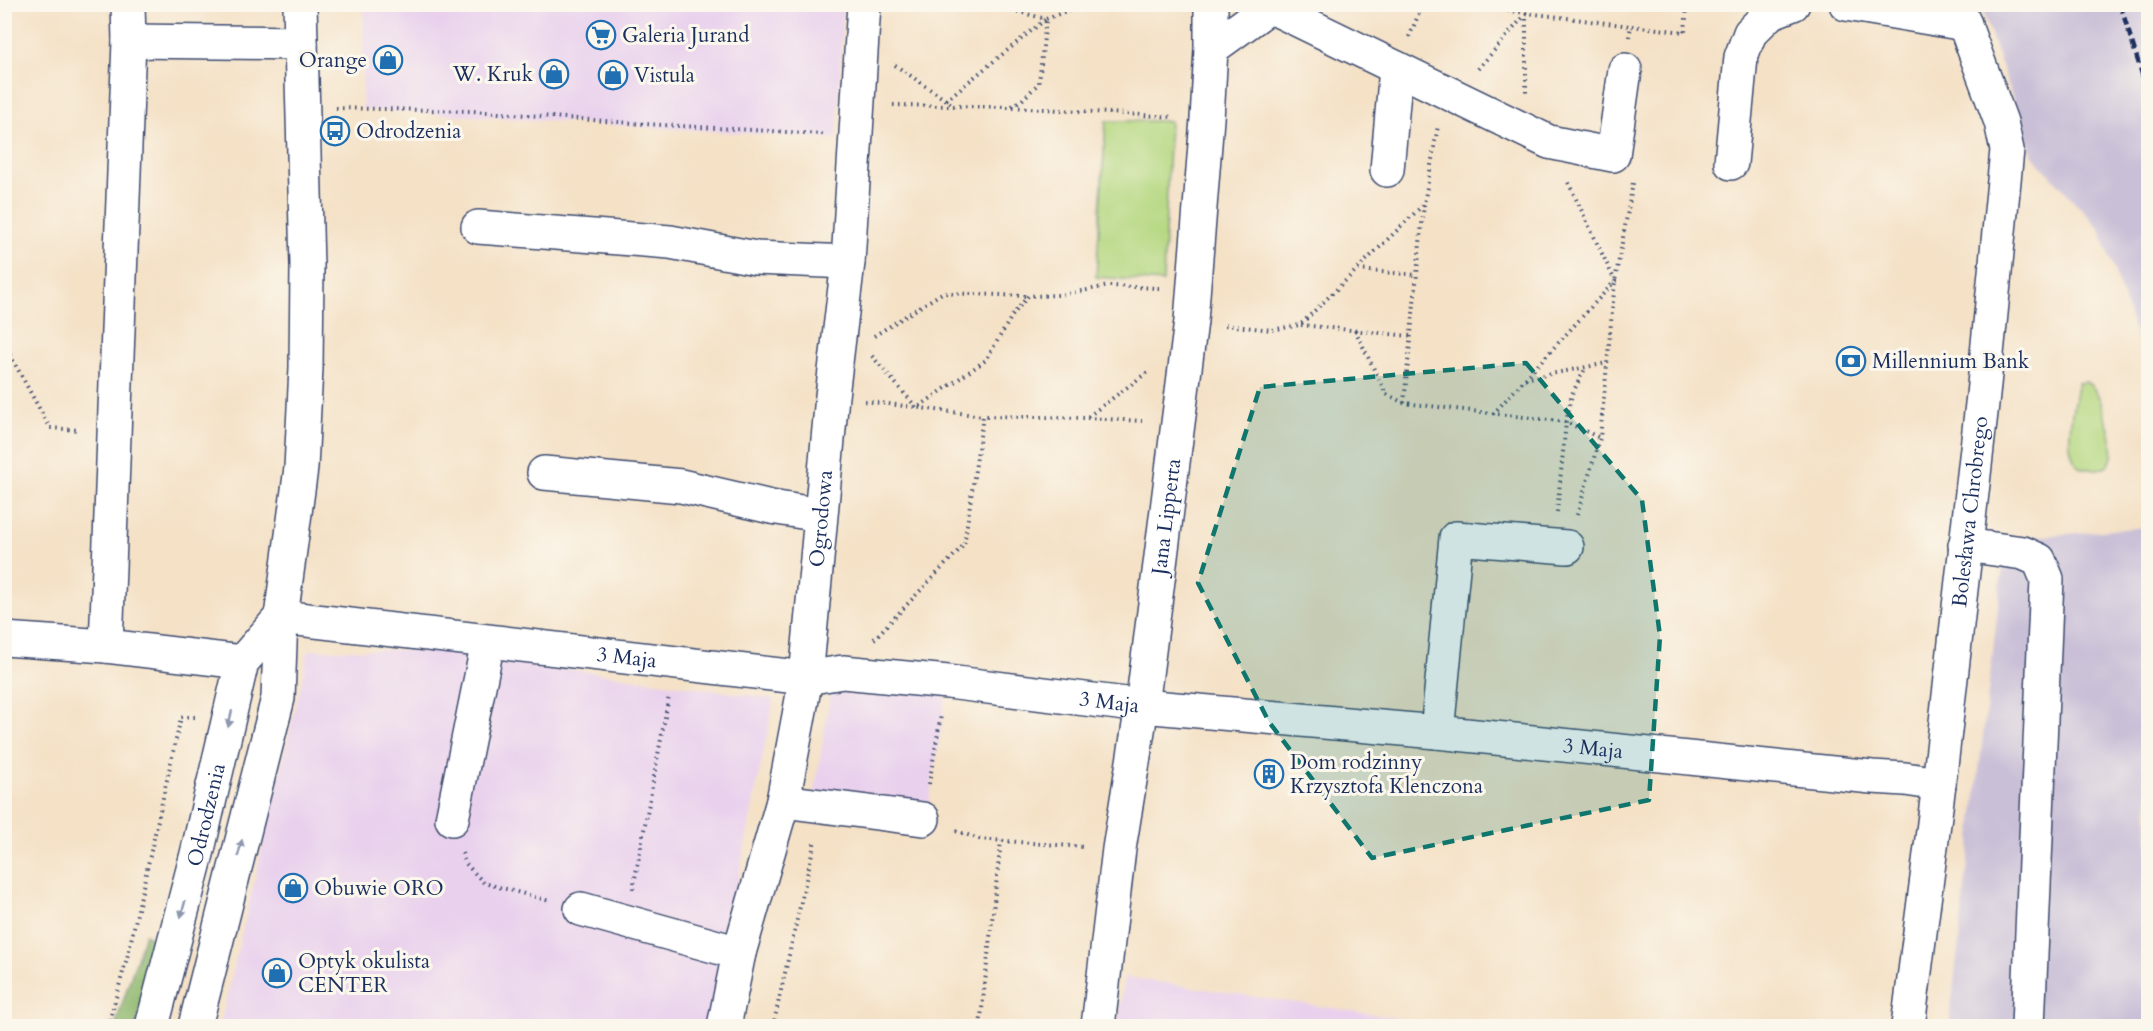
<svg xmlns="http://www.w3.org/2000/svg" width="2153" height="1031" font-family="Cardo,serif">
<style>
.built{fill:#e9d1ed}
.industrial{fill:#c9bfd7}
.green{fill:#b4d77f;stroke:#68836e;stroke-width:1.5}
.forest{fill:#8fb86e;stroke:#557466;stroke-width:1.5}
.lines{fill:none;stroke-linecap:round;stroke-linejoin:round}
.minor-casing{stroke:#3c4a6e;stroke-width:36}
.major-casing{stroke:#3c4a6e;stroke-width:36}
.path{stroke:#3c4a6e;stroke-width:4;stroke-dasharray:1.5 4.5;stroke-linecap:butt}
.minor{stroke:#fff;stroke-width:33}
.major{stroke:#fff;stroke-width:33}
.rail{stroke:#1b2f5e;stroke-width:4.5;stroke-dasharray:9 4.5;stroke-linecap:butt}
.oneway{fill:#8d97ae}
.marked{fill:#0f766e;fill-opacity:0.2;stroke:#0f766e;stroke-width:4.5;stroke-dasharray:12 8;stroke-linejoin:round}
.labels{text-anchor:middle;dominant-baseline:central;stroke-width:6;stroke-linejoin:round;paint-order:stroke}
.poi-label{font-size:21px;fill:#1b2f5e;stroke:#fbf7ec;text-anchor:start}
.street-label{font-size:21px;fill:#1b2f5e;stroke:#fbf7ec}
</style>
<rect width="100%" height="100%" fill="#fbf7ec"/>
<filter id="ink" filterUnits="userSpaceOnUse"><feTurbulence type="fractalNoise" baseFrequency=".0167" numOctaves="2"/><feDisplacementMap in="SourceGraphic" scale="12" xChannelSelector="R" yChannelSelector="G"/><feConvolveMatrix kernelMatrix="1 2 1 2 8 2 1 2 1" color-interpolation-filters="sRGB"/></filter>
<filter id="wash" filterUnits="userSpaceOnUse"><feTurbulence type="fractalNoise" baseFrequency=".008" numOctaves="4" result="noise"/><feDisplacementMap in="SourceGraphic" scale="24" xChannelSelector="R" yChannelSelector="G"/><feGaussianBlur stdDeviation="1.35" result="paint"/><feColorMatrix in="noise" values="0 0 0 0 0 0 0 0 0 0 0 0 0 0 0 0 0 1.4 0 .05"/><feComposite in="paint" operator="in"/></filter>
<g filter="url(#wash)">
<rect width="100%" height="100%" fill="#f4e1c6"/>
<!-- built -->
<g class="built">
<path d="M364,5H843L837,139L362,109Z"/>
<path d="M309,650H437L774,699L709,1026H220Z"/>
<path d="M948,682L926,823L812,807L832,685Z"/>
<path d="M1124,977L1425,1022V1026H1118Z"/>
</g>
<!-- industrial -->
<g class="industrial">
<path d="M1981,5H2148V371L2100,229L2032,155Z"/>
<path d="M2148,527V1026H1949L2006,539Z"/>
</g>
<!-- green -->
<g class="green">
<path d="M1106,121H1170L1163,282L1096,277Z"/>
<path d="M2086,382C2100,390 2102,408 2107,423C2115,450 2120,475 2081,468C2061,453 2073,412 2076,390L2078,383Z"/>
</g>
<!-- forest -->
<path class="forest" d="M145,934L155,941L137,1026H115Z"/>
</g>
<g filter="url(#ink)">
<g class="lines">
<!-- minor casing -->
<g class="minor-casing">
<g id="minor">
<path d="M128,4L129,41"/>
<path d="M1265,4L1549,142L1613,155L1625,70"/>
<path d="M1846,4L1965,24"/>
<path d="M1211,49L1269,7"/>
<path d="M1731,163L1741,57L1750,33L1770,13L1793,4"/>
<path d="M1387,170L1396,68"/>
<path d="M478,227L670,242L756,258L848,262"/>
<path d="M544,473L681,486L771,507L820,515"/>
<path d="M1965,545L2023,553L2039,560L2047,579L2028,1026"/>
<path id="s1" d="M281,617L806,678L843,672L948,682L1142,706L1437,732L1872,777L1905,779L1939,784"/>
<path d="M4,639L106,646L242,662"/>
<path d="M106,646L129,41L301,43"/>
<path d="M1437,732L1456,538L1567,547"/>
<path d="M783,801L923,819"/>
<path d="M452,819L488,642"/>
<path d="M581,909L739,953"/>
<path id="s2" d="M724,1026L739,953L783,801L806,678L832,396L848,262L864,4"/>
<path id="s3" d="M1098,1026L1119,849L1142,706L1191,321L1207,119L1211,49V4"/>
<path id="s4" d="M1908,1026L1939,784L1983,395L2007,150L2001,122L1957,4"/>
</g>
</g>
<!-- major casing -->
<g class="major-casing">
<g id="major">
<path id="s5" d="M152,1026L197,854L242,662L281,617"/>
<path d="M195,1026L278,698L281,617L301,468L306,368L307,266L300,4"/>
</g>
</g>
<!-- path -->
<g class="path">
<path d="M988,4L1046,19L1084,4"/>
<path d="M1454,4L1631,26"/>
<path d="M1409,37L1423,4"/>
<path d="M1629,37L1631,26L1685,32L1687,4"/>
<path d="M895,65L953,105"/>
<path d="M1478,69L1526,14V93"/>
<path d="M946,100L1046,19"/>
<path d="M893,105L1012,107L1174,117"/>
<path d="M1012,106L1022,100L1039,83L1046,19"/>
<path d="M336,108L473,111L645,124L823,134"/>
<path d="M1358,270L1417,275"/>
<path d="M1225,325L1272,330L1300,325L1424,204L1438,126"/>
<path d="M1301,325L1410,336"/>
<path d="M1355,330L1386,394L1404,403L1566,422L1600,438"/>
<path d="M874,336L942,293L1027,296"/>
<path d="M4,344L50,428L80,430"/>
<path d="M872,356L917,408L986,360L1012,316L1028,296L1060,295L1109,286L1159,288"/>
<path d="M1525,379L1607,363"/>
<path d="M865,401L983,416"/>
<path d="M1404,403L1424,204"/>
<path d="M1493,414L1615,281L1568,182"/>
<path d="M1087,418L1142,421"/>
<path d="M1557,512L1566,422L1572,394L1586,367"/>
<path d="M1577,515L1600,438L1615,281L1633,183"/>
<path d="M874,639L964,545L983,416L1086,418L1149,371"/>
<path d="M929,784L941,715"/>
<path d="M956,831L979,839L1084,847"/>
<path d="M462,853L465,863L484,883L550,901"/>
<path d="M633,889L669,696"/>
<path d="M108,1026L128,954L181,717H195"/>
<path d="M773,1026L815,840"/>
<path d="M980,1026L1001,841"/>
</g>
<!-- minor -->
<use href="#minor" class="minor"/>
<!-- major -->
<use href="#major" class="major"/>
<!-- rail -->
<g class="rail">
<path d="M2120,4L2148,93"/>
<path d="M2148,4V5"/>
</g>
</g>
<!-- one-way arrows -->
<defs><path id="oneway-solid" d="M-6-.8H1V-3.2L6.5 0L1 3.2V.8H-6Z" transform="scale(1.5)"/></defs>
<g class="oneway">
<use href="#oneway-solid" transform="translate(230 719) rotate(103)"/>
<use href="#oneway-solid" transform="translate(240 848) rotate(-76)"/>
<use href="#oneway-solid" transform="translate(183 909) rotate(105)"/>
</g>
</g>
<!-- marked area -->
<path class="marked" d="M1526,363L1642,500L1660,636L1649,800L1372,858L1269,722L1198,583L1260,387Z"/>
<!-- icons -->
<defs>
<g id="supermarket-ring" transform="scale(1.5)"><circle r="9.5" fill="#fbf7ec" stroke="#1f6fb2" stroke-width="1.5"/><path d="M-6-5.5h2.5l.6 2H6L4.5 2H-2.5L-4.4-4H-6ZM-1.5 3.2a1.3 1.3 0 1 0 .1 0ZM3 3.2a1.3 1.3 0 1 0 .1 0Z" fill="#1f6fb2"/></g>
<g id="shop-ring" transform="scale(1.5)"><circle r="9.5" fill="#fbf7ec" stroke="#1f6fb2" stroke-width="1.5"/><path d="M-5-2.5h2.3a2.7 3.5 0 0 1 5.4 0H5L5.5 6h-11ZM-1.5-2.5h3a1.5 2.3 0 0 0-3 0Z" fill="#1f6fb2"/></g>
<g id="bus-ring" transform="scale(1.5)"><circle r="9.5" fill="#fbf7ec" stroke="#1f6fb2" stroke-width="1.5"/><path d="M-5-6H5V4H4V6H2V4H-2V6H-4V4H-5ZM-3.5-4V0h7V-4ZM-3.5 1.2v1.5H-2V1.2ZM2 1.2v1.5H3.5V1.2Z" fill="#1f6fb2"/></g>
<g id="bank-ring" transform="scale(1.5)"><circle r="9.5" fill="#fbf7ec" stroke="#1f6fb2" stroke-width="1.5"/><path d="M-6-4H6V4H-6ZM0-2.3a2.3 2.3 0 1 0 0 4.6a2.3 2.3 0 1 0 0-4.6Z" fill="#1f6fb2"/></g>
<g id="building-ring" transform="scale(1.5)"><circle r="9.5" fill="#fbf7ec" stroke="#1f6fb2" stroke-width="1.5"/><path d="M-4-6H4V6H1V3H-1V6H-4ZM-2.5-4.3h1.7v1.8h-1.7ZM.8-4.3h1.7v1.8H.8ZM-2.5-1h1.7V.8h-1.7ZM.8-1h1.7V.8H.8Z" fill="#1f6fb2"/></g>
</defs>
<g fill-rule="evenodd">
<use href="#supermarket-ring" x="601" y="35"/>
<use href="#shop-ring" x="388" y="60"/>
<use href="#shop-ring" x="554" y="74"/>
<use href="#shop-ring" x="613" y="75"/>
<use href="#bus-ring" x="335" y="131"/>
<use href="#bank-ring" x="1851" y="361"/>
<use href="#building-ring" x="1269" y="774"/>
<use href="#shop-ring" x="293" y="888"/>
<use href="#shop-ring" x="277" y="973"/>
</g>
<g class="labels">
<!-- poi labels -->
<g class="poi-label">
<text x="622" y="35">Galeria Jurand</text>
<text x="367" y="60" text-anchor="end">Orange</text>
<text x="533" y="74" text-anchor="end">W. Kruk</text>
<text x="634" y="75">Vistula</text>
<text x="356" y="131">Odrodzenia</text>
<text x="1872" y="361">Millennium Bank</text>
<text x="1290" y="762">Dom rodzinny<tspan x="1290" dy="24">Krzysztofa Klenczona</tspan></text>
<text x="314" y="888">Obuwie ORO</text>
<text x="298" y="961">Optyk okulista<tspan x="298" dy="24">CENTER</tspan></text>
</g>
<!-- street labels -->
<g class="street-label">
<text stroke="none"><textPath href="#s4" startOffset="518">Bolesława Chrobrego</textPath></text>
<text stroke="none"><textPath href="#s3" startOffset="514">Jana Lipperta</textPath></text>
<text stroke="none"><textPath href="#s2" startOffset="518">Ogrodowa</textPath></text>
<text stroke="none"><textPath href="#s1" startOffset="348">3 Maja</textPath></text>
<text stroke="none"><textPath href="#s1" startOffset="834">3 Maja</textPath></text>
<text stroke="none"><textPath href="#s1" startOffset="1320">3 Maja</textPath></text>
<text stroke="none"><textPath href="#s5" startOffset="218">Odrodzenia</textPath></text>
</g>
</g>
<!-- margin -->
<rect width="2153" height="1031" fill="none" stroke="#fbf7ec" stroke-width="24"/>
</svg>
